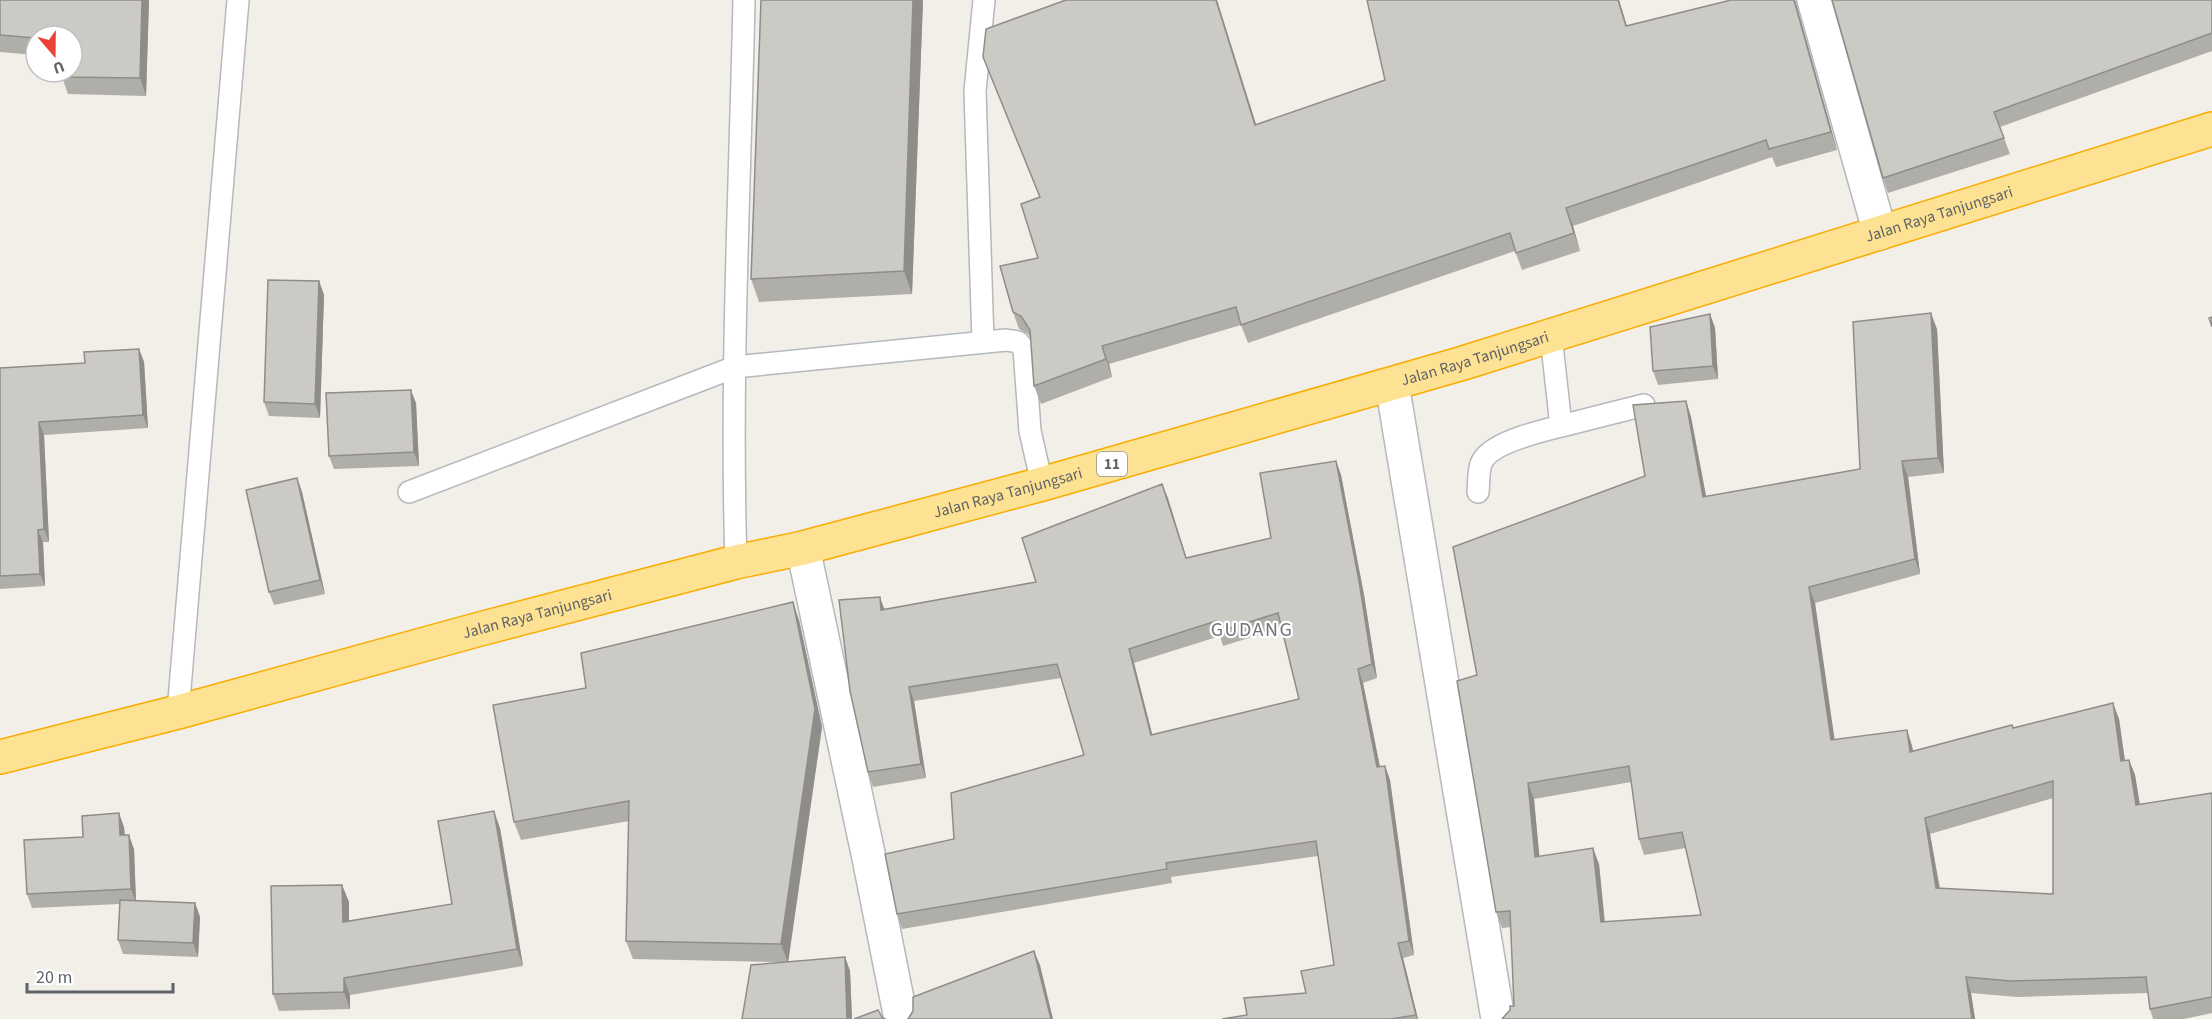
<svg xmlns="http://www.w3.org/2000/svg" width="2212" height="1019" font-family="'Source Sans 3',sans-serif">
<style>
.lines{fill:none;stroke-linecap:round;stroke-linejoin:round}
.lane-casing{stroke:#b5b8bc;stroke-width:24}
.street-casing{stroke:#b5b8bc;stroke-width:36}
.highway-casing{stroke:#f9ab00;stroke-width:36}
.lane{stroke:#fff;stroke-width:21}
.street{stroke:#fff;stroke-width:33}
.highway{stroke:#fde293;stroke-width:33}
.wall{fill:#afaea9;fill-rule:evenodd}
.shaded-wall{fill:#8f8d8a}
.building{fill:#cccac5;stroke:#8f8d8a;stroke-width:1.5;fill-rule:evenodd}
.labels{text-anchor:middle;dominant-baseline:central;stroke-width:4.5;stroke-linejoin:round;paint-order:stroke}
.shield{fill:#fff;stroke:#8f9295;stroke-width:1.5}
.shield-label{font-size:15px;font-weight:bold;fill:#5f6368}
.street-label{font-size:16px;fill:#5f6368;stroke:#fff}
.quarter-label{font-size:20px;letter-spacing:1.5px;fill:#70757a;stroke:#fff}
</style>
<rect width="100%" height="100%" fill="#f1efe8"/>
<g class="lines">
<!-- lane casing -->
<g class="lane-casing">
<g id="lane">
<path d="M983,342L975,91L984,0"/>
<path d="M1561,426L1644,405"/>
<path d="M409,492L735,367L1006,340L1018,342L1024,349L1030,431L1042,484"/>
<path d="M1478,492C1479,484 1478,472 1481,464C1488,443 1541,431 1561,426L1551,336"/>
<path d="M736,562C730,375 740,187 744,0"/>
<path d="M178,712L238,0"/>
</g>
</g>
<!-- street casing -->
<g class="street-casing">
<g id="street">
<path d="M1814,0L1880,233"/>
<path d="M1392,384L1498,1019"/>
<path d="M803,548L869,858L901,1019"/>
</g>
</g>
<!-- highway casing -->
<g class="highway-casing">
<g id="highway">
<path id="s1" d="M0,757L178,712L480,629L736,562L803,548L1042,484L1460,364L2212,129"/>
</g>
</g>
<!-- lane -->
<use href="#lane" class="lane"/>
<!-- street -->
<use href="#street" class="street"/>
<!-- highway -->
<use href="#highway" class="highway"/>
</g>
<!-- wall -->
<g class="wall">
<path d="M0,0H149L146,96L68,94L62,77L72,36H36V55L0,52Z"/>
<path d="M923,0L912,294L759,302L751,279Z"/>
<path d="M1367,0H1619L1627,26L1795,0L1837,150L1776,167L1772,157L1573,226L1580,251L1522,270L1515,251L1248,343L1241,325L1109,364L1112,377L1041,404L1034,386L1031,339L1028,334L1019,329L1013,312L1038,258L1040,197L983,57L1256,125L1385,80Z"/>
<path d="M1832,0H2212V51L2000,127L2010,154L1888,193L1883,178Z"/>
<path d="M319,281L324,295L320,418L269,416L264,402Z"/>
<path d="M1710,314L1715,328L1718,379L1658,385L1653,371Z"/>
<path d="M1937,329L1944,473L1908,477L1920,574L1815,603L1834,740L1907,730L1912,746L1913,752L2013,728L2119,719L2125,760H2129L2135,775L2140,804L2212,793V1013L2184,1019H2153L2150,1009L2148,993L2017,997L1971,993L1975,1019H1502L1514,1006L1511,927L1502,928L1496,912L1477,675L1645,476L1686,401L1691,417L1706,496L1860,469ZM1631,782L1639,839L1644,855L1686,848L1701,915L1605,922L1599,864L1539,857L1534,799ZM2053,798V894L1940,888L1930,834Z"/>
<path d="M139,349L144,362L148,428L44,435L49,542H43L45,586L0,589V368L85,363Z"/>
<path d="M416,403L419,466L334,469L329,456Z"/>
<path d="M1336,461L1341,475L1364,595L1377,678L1363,683L1380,767L1385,766L1390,780L1414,955L1403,958L1418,1019H1222L1247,1015L1306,993L1334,965L1318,856L1171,877L1172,883L902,929L897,914L954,839L1084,755L1061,678L914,701L926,778L873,787L868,772L885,609L1036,582L1162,484L1186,558L1271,538ZM1281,628L1299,699L1152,735L1134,663L1220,636L1223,646Z"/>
<path d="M297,478L302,492L325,594L274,605L269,592Z"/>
<path d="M799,620L822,727L788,962L845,957L850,971L852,1019H742L779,962L633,959L626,941L629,821L521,840L514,822L586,688Z"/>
<path d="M124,827L125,835L134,849L136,901L195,903L200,917L198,957L123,954L118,940L120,904L32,908L27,894L83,837Z"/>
<path d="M500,828L523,966L350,995V1009L279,1011L273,994L342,885L349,902V921L452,904Z"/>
</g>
<!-- shaded-wall -->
<g class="shaded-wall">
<path d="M142,0H149L146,96L140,78Z"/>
<path d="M913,0H923L912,294L904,271Z"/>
<path d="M1216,0H1217L1262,143L1255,125Z"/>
<path d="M1618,0H1619L1632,44L1626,26Z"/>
<path d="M1794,0H1795L1837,150L1831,132Z"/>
<path d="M1566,208L1573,226L1580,251L1574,233Z"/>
<path d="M319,281L324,295L320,418L315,404Z"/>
<path d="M1931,313L1937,329L1944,473L1938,458Z"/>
<path d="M1710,314L1715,328L1718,379L1713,366Z"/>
<path d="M1102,346L1109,364L1112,377L1106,359Z"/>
<path d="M139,349L144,362L148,428L143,415Z"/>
<path d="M411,390L416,403L419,466L414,452Z"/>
<path d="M1686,401L1691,417L1709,512L1703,497Z"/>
<path d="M39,422L44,435L49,542L44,529Z"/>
<path d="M1336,461L1341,475L1364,595L1377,678L1372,664Z"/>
<path d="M1902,461L1908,477L1920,574L1915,559Z"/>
<path d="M297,478L302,492L325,594L320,580Z"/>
<path d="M1162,484L1168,498L1191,573L1186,558Z"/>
<path d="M38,530L43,542L45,586L40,574Z"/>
<path d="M1809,587L1815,603L1837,756L1831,740Z"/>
<path d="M880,597L885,611L881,610Z"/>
<path d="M793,602L799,620L822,727L788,963L781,944Z"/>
<path d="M1129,649L1134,663L1156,749L1151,735Z"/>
<path d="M1358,669L1363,683L1383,782L1377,767Z"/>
<path d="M909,687L914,701L926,778L921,764Z"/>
<path d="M2113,703L2119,719L2127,777L2121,761Z"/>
<path d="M1907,730L1912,746L1916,768L1910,752Z"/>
<path d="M2129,760L2135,775L2142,820L2136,805Z"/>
<path d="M1385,766L1390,780L1414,955L1409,941Z"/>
<path d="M1528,783L1534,799L1541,873L1535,857Z"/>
<path d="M494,811L500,828L523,966L517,949Z"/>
<path d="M119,813L124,827L125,849L120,835Z"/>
<path d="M1925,818L1930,834L1942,903L1936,888Z"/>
<path d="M129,835L134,849L136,903L131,889Z"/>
<path d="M1593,848L1599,864L1606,938L1601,922Z"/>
<path d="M342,885L349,902V939L343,922Z"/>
<path d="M195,903L200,917L198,957L193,943Z"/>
<path d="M1398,943L1403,958L1418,1019H1417Z"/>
<path d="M1034,951L1040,965L1053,1019H1051Z"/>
<path d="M845,957L850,971L852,1019H847Z"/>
<path d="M1966,977L1971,993L1975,1019H1972Z"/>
<path d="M344,978L350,995V1009L344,992Z"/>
</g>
<!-- building -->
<g class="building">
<path d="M0,0H142L140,78L62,77V72H72V36H36V38L0,35Z"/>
<path d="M761,0H913L904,271L751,279Z"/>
<path d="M1066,0H1216L1255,125L1385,80L1367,0H1618L1626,26L1731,0H1794L1831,132L1769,149L1766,140L1566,208L1574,233L1516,253L1510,233L1241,325L1236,307L1102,346L1106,359L1034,386L1030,330L1021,316L1013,312L1000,266L1038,258L1021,204L1040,197L983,57L986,29Z"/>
<path d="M1832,0H2212V33L1994,112L2004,138L1883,178Z"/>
<path d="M268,280L319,281L315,404L264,402Z"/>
<path d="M1931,313L1938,458L1902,461L1915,559L1809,587L1831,740L1907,730L1910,752L2012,725L2013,728L2113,703L2121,761L2129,760L2136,805L2212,793V997L2150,1009L2146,977L2011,981L1966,977L1972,1019H1502L1510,1010V1006H1514L1510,911L1496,912L1457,681L1477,675L1453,547L1645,476L1633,405L1686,401L1703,497L1860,469L1853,322ZM1629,766L1639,839L1682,832L1701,915L1601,922L1593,848L1535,857L1528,783ZM2053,781V894L1936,888L1925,818Z"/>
<path d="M1710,314L1713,366L1653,371L1650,327Z"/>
<path d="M2212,317V327L2209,318Z"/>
<path d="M139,349L143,415L39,422L44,529L38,530L40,574L0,576V368L85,363L84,352Z"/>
<path d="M411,390L414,452L329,456L326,393Z"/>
<path d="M1336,461L1359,581L1372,664L1358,669L1377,767L1385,766L1409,941L1398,943L1416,1015L1391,1019H1222L1247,1015L1244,998L1306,993L1301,971L1334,965L1316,841L1166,863L1167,869L897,914L885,854L954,839L951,793L1084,755L1057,664L909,687L921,764L868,772L850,691L839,600L880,597L881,610L1036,582L1022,538L1162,484L1186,558L1271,538L1260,473ZM1278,613L1299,699L1151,735L1129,649L1216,621L1218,632Z"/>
<path d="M297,478L320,580L269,592L246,490Z"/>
<path d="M793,602L815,709L781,944L626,941L629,801L514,822L493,705L586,688L581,653Z"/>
<path d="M494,811L517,949L344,978V992L273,994L271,886L342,885L343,922L452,904L438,821Z"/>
<path d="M119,813L120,835H129L131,889L27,894L24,840L83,837L82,816Z"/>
<path d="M120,900L195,903L193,943L118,940Z"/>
<path d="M1034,951L1051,1019H908L913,1011V997Z"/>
<path d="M845,957L847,1019H742L751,965Z"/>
<path d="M878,1010L882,1017L885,1019H854Z"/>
</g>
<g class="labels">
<!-- shield labels -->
<rect class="shield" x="1097" y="452" width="30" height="24" rx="4.5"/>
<g class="shield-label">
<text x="1112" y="464">11</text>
</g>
<!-- street labels -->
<g class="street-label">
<text stroke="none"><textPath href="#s1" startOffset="2014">Jalan Raya Tanjungsari</textPath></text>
<text stroke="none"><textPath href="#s1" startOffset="1528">Jalan Raya Tanjungsari</textPath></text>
<text stroke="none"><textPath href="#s1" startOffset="1042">Jalan Raya Tanjungsari</textPath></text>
<text stroke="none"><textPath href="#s1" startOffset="556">Jalan Raya Tanjungsari</textPath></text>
</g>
<!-- quarter labels -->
<g class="quarter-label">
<text x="1252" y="630">GUDANG</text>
</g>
</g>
<!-- north arrow -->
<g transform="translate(54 54) rotate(160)"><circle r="28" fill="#ffffff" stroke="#bfc1c3" stroke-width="1.5"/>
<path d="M0-4.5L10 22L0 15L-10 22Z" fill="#ea4335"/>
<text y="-9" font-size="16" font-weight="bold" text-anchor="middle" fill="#5f6368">U</text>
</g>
<!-- scale -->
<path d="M27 983v9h146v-9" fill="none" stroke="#5f6368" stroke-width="3"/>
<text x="36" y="983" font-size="18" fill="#5f6368" stroke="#ffffff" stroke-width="4.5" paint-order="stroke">20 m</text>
</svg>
